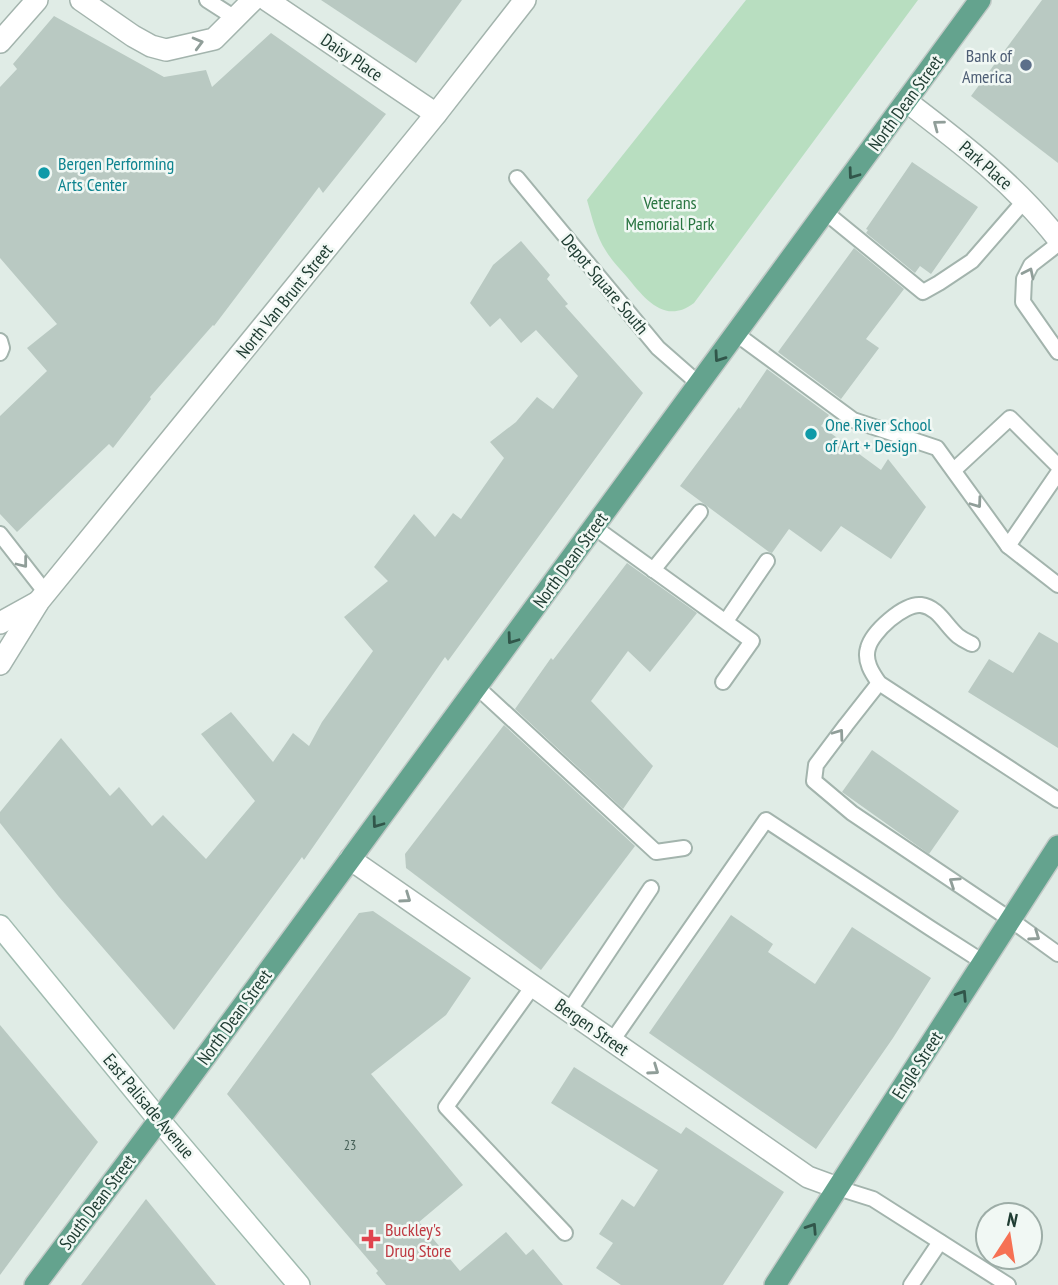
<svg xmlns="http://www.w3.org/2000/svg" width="1058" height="1285" font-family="'PT Sans Narrow',sans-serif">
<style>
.green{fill:#b8dec0}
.building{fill:#b9c9c2}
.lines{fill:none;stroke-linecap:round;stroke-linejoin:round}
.service-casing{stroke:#a3b4ad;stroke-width:18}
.minor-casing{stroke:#a3b4ad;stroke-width:24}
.secondary-casing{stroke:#a1bbb0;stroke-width:24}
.primary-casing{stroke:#c1c9c6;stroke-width:24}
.service{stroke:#fff;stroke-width:14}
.minor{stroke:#fff;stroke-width:21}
.secondary{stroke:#fff;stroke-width:21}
.primary{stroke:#64a38e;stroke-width:21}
.oneway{stroke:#909e99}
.oneway2{stroke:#31564a}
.service-dot{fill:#5c6f8a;stroke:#f1f8f4;stroke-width:2.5}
.culture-dot{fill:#0f9aa8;stroke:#f1f8f4;stroke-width:2.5}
.health-dot{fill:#e0444e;stroke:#f1f8f4;stroke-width:2.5}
.labels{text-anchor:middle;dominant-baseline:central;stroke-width:5;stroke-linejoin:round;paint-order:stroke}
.number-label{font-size:14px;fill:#466057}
.service-label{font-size:18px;fill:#4e5e75;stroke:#f1f8f4;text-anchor:end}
.street-label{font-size:18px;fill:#203d33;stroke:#f1f8f4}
.culture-label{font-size:18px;fill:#0d838f;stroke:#f1f8f4;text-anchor:start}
.park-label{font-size:18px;fill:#297541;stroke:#f1f8f4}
.health-label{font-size:18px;fill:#be3a42;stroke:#f1f8f4;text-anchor:start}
</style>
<rect width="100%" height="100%" fill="#e0ece6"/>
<!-- green -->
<path class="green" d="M746,0H918L694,303C665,325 645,299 627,277C620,269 612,261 606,251C596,236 592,217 587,200Z"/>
<!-- building -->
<g class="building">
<path d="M321,0H462L416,63Z"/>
<path d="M1042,0H1058V163L971,96Z"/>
<path d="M54,16L164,77L206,70L212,87L271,33L386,114L323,193L319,187L214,326L213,325L150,397L151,399L113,448L109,444L17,532L0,514V416L47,371L27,348L57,324L0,258V87L17,69L13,64Z"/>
<path d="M912,162L978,207L931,274L920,266L915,273L866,233L868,230L866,229Z"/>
<path d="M521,241L550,275L547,279L568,304L565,306L643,393L448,661L445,657L304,860L302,857L174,1030L59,897L0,823V812L61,738L110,796L119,787L152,826L163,815L206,859L255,801L201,734L231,712L273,762L293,733L309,746L322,722L373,651L344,617L388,581L374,567L414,514L435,537L453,513L461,519L504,458L490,442L516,422L537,397L553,409L578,376L536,330L521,343L500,318L490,327L470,303L493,265Z"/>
<path d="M854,248L904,289L866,339L879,348L841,399L778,352Z"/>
<path d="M767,369L829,415L821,426L881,470L888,459L926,507L891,559L841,526L821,552L789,529L772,553L769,552L680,486L739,407L740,409Z"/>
<path d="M627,563L697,613L650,672L628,651L591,701L653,766L623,809L515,709L551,658L553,660Z"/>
<path d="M1039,632L1058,643V748L968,692L989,659L1013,673Z"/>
<path d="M504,725L635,846L541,970L406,868L405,854Z"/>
<path d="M872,750L959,811L929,854L842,792Z"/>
<path d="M373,911L471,978L446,1015L371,1074L463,1185L419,1222L460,1271L506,1232L526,1255L533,1249L563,1285H386L376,1273L378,1271L227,1094L359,913Z"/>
<path d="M731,915L773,944L768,952L815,984L852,927L931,978L893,1038L816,1149L649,1033Z"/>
<path d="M0,1025L98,1142L0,1275Z"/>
<path d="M574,1067L681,1134L686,1127L784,1192L723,1285H621L596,1268L613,1243L599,1234L622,1199L634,1207L658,1170L551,1103Z"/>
<path d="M146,1199L216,1285H81Z"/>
</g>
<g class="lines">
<!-- service casing -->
<g class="service-casing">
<g id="service">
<path d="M207,0L235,18"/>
<path d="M517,178L658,348L699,384"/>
<path d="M825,212L923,292L939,283L972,261L1025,200"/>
<path d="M1058,244L1031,265L1024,279L1023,302L1058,352"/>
<path d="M735,333L853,420L937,448L1008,546L1058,585"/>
<path d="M0,341L2,348L0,353"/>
<path d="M954,470L1010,418L1058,466"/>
<path d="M594,527L752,641L723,682"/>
<path d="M0,534L46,593"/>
<path d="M1008,546L1058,473"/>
<path d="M653,570L700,512"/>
<path d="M726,621L767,561"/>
<path d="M972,644C968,642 963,640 958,636C946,626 938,607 921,605C904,603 872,632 868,648C864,661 872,673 879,683L1058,800"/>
<path d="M879,683L846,725L816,765L814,781L852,813L1011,920L1058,954"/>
<path d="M477,687L656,852L684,848"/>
<path d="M533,986L446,1107L565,1233"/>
<path d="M569,1011L651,888"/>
<path d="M612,1041L766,820L930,928L983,962"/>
<path d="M838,1188L873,1199L1008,1285"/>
<path d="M911,1285L940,1242"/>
</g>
</g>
<!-- minor casing -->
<g class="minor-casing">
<g id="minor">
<path d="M81,0L133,36L151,46L166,50L214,39L253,0"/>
<path d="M267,0L436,114"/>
<path d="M0,42L37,0"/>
<path d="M906,101C961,143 1015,184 1058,239"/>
<path d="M0,623L38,602"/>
<path d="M0,664L39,601L436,114L525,0"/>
<path d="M350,859L808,1177L838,1188"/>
</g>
</g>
<!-- secondary casing -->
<g class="secondary-casing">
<path id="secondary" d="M0,926L159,1120L299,1285"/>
</g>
<!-- primary casing -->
<g class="primary-casing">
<g id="primary">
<path d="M35,1285L159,1120L980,0"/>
<path d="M775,1285L1058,846"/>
</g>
</g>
<!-- service -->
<use href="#service" class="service"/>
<!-- minor -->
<use href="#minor" class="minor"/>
<!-- secondary -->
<use href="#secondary" class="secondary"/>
<!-- primary -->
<use href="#primary" class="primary"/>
</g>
<!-- one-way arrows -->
<defs><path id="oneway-chevron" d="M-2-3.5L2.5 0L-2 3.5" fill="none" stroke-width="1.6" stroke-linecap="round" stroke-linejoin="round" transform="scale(1.75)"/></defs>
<g class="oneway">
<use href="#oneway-chevron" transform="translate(198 43) rotate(-15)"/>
<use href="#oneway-chevron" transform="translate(938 125) rotate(-143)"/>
<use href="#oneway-chevron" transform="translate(1029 273) rotate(-64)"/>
<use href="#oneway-chevron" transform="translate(977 503) rotate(54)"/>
<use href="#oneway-chevron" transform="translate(23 563) rotate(52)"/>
<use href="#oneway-chevron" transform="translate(839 734) rotate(-54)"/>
<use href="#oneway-chevron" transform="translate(954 882) rotate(-146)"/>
<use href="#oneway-chevron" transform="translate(406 898) rotate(35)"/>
<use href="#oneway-chevron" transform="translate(1035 936) rotate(35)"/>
<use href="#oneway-chevron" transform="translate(654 1070) rotate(35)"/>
</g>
<g class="oneway2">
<use href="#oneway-chevron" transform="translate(853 174) rotate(126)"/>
<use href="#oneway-chevron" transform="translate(719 357) rotate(125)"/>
<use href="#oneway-chevron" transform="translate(512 639) rotate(126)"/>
<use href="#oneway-chevron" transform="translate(377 823) rotate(126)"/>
<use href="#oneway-chevron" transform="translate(962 995) rotate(-57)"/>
<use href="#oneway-chevron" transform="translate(812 1228) rotate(-57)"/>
</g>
<!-- markers -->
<circle class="service-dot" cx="1026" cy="65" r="7"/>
<g class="culture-dot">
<circle cx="44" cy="173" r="7"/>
<circle cx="811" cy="434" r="7"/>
</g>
<path class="health-dot" d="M367.5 1228.5h7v7h7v7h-7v7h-7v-7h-7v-7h7z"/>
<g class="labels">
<!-- number labels -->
<g class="number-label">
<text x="350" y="1145">23</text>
</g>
<!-- service labels -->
<g class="service-label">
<text x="1012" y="55">Bank of<tspan x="1012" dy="21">America</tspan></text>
</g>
<!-- street labels -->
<g class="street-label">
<text transform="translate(352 57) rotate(34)">Daisy Place</text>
<text transform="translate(905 103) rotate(-54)">North Dean Street</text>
<text transform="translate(986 165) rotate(41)">Park Place</text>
<text transform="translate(605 284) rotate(50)">Depot Square South</text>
<text transform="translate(284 301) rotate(-51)">North Van Brunt Street</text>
<text transform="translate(570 560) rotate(-54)">North Dean Street</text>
<text transform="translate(234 1017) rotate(-54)">North Dean Street</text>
<text transform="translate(592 1027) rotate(35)">Bergen Street</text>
<text transform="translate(917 1065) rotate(-57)">Engle Street</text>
<text transform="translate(149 1106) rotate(50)">East Palisade Avenue</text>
<text transform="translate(97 1202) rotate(-53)">South Dean Street</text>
</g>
<!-- culture labels -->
<g class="culture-label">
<text x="58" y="163">Bergen Performing<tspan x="58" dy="21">Arts Center</tspan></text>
<text x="825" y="424">One River School<tspan x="825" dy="21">of Art + Design</tspan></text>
</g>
<!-- park labels -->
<g class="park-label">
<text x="670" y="202">Veterans<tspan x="670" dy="21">Memorial Park</tspan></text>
</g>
<!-- health labels -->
<g class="health-label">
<text x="385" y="1229">Buckley's<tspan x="385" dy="21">Drug Store</tspan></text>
</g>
</g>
<!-- north arrow -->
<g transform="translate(1009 1236) rotate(12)"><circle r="33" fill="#f1f8f4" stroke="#9dada7" stroke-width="2"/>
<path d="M0-5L12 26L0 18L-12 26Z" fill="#f67154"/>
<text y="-10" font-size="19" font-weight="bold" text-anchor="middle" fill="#203d33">N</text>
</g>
</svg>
